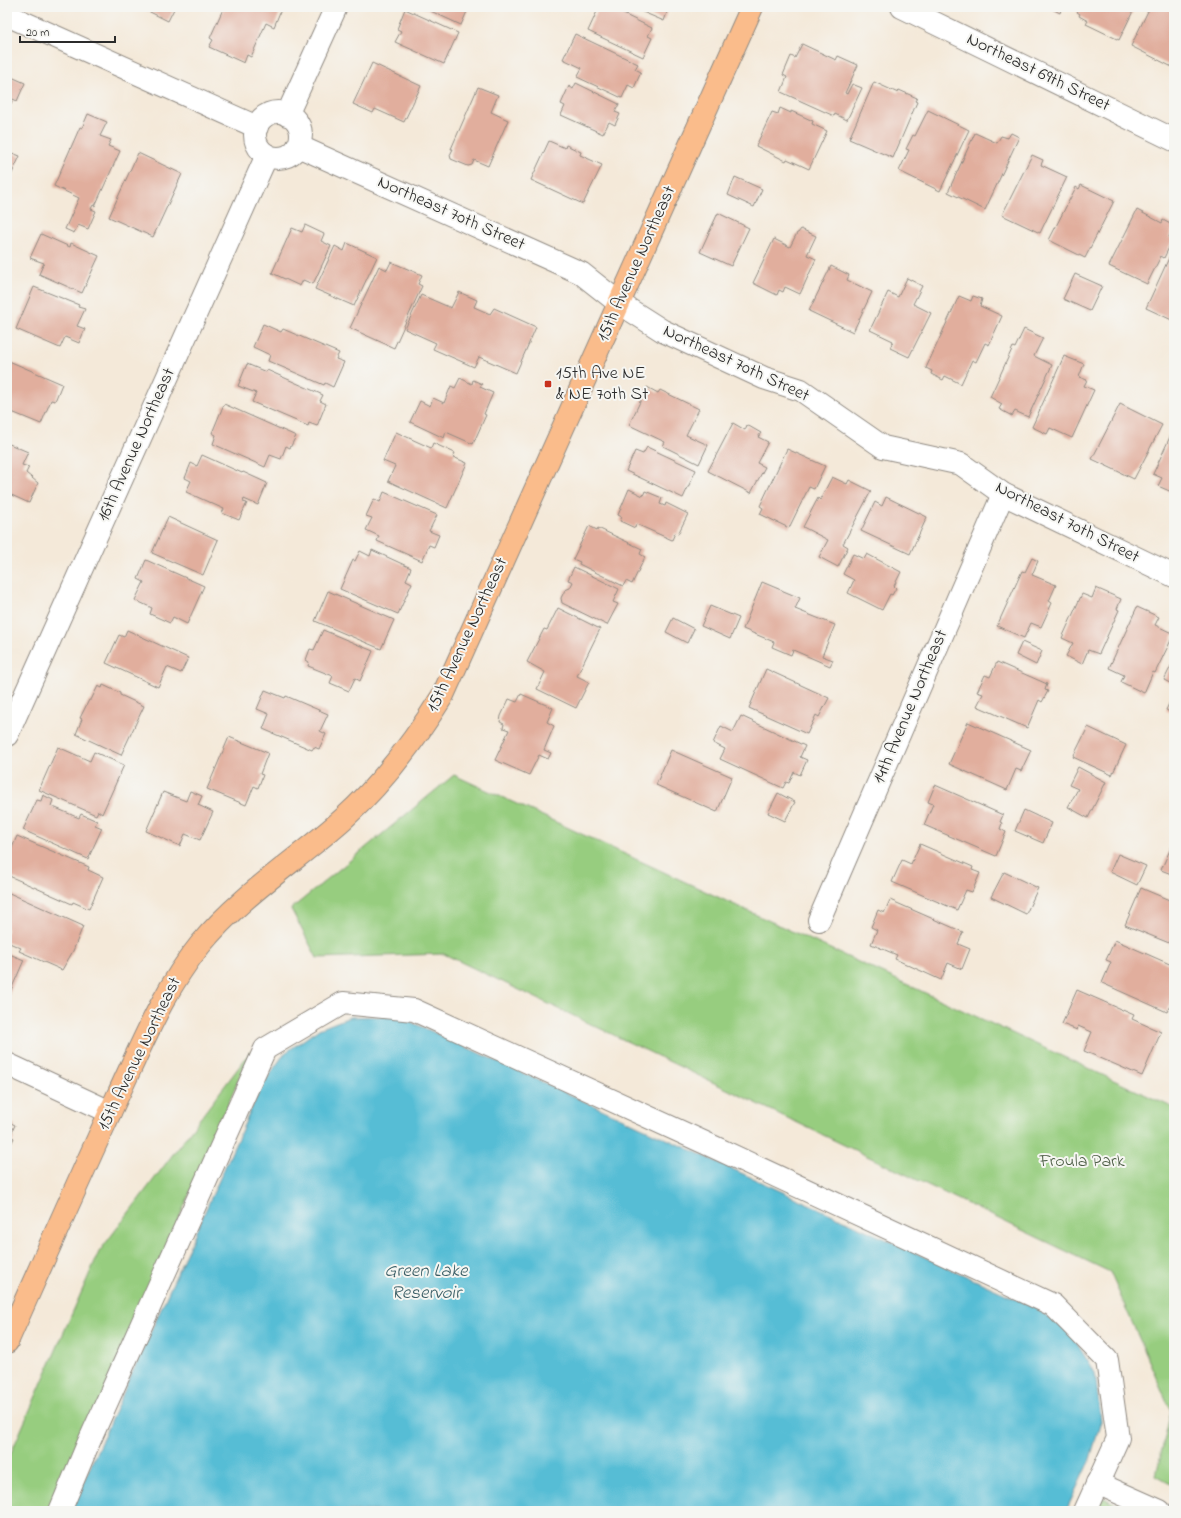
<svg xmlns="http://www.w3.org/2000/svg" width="1181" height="1518" font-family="'Indie Flower',sans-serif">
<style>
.green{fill:#97cd7f;stroke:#617c55}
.water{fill:#57bdd5;stroke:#417480}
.building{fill:#e1ae9d}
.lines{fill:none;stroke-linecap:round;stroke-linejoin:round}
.minor-casing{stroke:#908a82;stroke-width:24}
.major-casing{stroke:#908a82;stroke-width:24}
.minor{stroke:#fff;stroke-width:22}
.major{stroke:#fabc8b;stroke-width:22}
.poi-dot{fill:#c8321e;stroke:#f6f6f2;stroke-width:1.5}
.labels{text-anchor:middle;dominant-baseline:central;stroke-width:4;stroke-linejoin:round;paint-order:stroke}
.street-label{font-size:18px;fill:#2b2b2b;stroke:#f6f6f2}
.poi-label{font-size:18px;fill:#2b2b2b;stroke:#f6f6f2;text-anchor:start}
.park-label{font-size:18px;fill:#4b5c44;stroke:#f6f6f2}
.water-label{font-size:19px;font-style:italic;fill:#3a5e66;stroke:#f6f6f2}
</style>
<rect width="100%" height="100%" fill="#f6f6f2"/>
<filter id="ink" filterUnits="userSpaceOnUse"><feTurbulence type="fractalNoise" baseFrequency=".025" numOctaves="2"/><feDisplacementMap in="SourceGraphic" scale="8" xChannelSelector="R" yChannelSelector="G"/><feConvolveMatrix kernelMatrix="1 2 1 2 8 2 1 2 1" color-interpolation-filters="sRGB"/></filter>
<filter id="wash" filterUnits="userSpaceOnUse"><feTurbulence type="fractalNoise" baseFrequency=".012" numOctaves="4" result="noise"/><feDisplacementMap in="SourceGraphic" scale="16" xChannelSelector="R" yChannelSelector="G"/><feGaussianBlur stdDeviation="0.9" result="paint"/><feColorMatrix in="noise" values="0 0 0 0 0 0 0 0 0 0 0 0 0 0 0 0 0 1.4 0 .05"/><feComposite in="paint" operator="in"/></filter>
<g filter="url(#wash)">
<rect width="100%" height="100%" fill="#f4e9d9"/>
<!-- green -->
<g class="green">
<path d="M454,775L1174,1108V1485L1156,1475L1171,1411L1110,1272L444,954L317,958L291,909Z"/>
<path d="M251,1051L53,1511H7V1462L99,1252Z"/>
<path d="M1100,1496L1125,1509L1124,1511H1094Z"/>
</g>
<!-- water -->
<path class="water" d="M398,1016L1036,1308L1071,1334L1095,1373L1101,1421L1090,1459L1066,1511H70L262,1085L285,1053L319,1029L350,1017Z"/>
<g id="blocks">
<!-- building -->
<g class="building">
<path d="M140,7H175L168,21Z"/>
<path d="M224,7H282L274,27L266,23L251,57L247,55L244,63L209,47L213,40L210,38Z"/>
<path d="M422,7H469L461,25Z"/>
<path d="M599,7H609L652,28L648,36L652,38L643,57L588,31Z"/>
<path d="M631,7H669L664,21Z"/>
<path d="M1048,7H1062L1060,13Z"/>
<path d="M1079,7H1135L1119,40L1086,24L1088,21L1079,16L1080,14L1077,12Z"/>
<path d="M1150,7H1174V68L1131,46Z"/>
<path d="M405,9L458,33L444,64L395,42L401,31L397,29Z"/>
<path d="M575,34L638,64L635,69L641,72L634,88L628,85L622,98L577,77L582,68L563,59Z"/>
<path d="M802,44L836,60L838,56L858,65L845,93L847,94L852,84L862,88L847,120L835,114L834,116L781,92L787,77L783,75L791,56L795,58Z"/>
<path d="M372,63L421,86L404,122L375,109L373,113L353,104Z"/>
<path d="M7,75L25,83L17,101L13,99L7,112Z"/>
<path d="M874,82L898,93L899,90L917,98L915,101L917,102L893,158L849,139Z"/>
<path d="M576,83L619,104L615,112L620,114L615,125L609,122L603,134L561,115L565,106L561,104L569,86L573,89Z"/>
<path d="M478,87L498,95L491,112L508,120L488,166L474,160L472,165L468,166L451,159L450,155L453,149H451Z"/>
<path d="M780,108L791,113V111L813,121L812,124L827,131L809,169L787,159L786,161L756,146L772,112L778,114Z"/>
<path d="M928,110L969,130L940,191L899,171L909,150L906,149L913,135L915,136Z"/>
<path d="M88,114L107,122L100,136L111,140L108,146L120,151L95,206L93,205L91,209L96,211L88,229L78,225L74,233L65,229L79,198L54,186L80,127L82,128Z"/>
<path d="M975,133L997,143L1001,136L1008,138L1011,133L1019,137L985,210L948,192Z"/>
<path d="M549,141L565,148L566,145L581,152L580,155L602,165L583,204L531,180Z"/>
<path d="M7,151L20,156L7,184Z"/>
<path d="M138,153L182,174L153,237L109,217Z"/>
<path d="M1032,155L1043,160L1041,165L1067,177L1040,233L1002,215Z"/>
<path d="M735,177L762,189L754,207L728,195Z"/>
<path d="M1081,185L1114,201L1085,258L1049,240L1076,187L1079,189Z"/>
<path d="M1137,210L1162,223L1163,220L1174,226L1169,237L1173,239L1164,258L1161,256L1147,284L1109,266Z"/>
<path d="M718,213L749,228L731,266L700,252Z"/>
<path d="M305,225L324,234L321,241L331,246L313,284L303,280L300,286L272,273L292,228L302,232Z"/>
<path d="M801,229L816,236L807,255L816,259L800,294L785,287L783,292L779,290L777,295L753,283L774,239L790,247L797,233H798Z"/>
<path d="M41,234L70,247L71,243L99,256L82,293L39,274L44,263L30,258Z"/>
<path d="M347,243L377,257L354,306L315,289L335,246L344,251Z"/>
<path d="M1174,247V321L1146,308Z"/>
<path d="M391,262L422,275L418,284L422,286L394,348L350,328L379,266L387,270Z"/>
<path d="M831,266L849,275L847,280L872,292L853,332L809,311Z"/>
<path d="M1075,274L1102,286L1090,311L1063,299Z"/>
<path d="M907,278L922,286L913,304L931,313L909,357L890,348L893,341L870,330L888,292L898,297Z"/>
<path d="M34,287L79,305L78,307L85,309L77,326L85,329L79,343L65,337L60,348L16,329Z"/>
<path d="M459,292L477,300L474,307L490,314L494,308L536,327L516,373L479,357L474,367L433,349L436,343L405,329L421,295L451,308Z"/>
<path d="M959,296L971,301L973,296L982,299L980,306L1002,316L989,345L985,343L976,362L972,360L961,384L945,376L943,380L931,374L932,371L926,368Z"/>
<path d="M263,324L281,332L283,329L339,353L336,359L344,362L333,387L325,383L324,385L268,361L270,355L253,347Z"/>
<path d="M1024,329L1043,338L1034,356L1052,365L1028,417L1015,411L1012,416L999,409L1002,404L990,397L1013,347L1015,348Z"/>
<path d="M1064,356L1084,364L1079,377L1087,380L1084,386L1094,390L1072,438L1050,428L1047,434L1032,427Z"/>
<path d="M9,361L62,384L55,401L51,400L41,424L7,410V365Z"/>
<path d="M247,364L266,372L267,370L323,395L320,401L326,404L317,426L309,423L308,426L252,402L256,393L238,386Z"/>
<path d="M460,378L472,384L473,380L482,384L480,387L493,393L484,414L486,415L473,444L446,432L444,438L410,422L420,401L430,406L433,398L444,403L451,386L455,388Z"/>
<path d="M647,387L658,393L660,390L699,409L686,435L708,445L699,464L663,446L665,442L629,425Z"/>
<path d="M224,404L296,436L290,448L286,446L281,459L270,455L265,467L213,444L216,435L212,433Z"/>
<path d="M1120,404L1162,425L1134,479L1092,459Z"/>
<path d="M733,423L745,430L747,425L761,433L758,437L768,442L757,463L765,467L751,493L708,471Z"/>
<path d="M1174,428V493L1158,486L1162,478L1153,474Z"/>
<path d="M396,432L431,448L433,443L455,453L453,457L467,463L447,508L388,481L395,466L383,461Z"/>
<path d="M7,443L28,452L22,465L29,467L26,473L38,483L29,503L7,493Z"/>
<path d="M647,447L696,470L683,498L626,471L635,451L643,454Z"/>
<path d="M787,449L825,466L814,489L809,487L789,528L760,514L763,508L760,506Z"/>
<path d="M202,455L242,473L243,472L267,483L258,505L244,499L243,502L247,503L239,520L222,513L224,509L186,492L191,481L185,478L191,463L197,466Z"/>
<path d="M832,477L847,484L849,480L871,491L843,544L848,547L838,567L819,557L828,540L803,527L818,498L820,500Z"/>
<path d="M629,489L643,496L645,491L662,498L660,504L665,506L666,503L688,514L678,534L675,533L672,540L636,524L635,528L620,521L622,517L618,515Z"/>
<path d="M384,492L437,515L429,531L439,535L434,547L429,545L422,561L377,541L379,536L366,530L372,518L366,516L374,499L380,502Z"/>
<path d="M886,497L927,517L910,554L861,531L875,502L882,506Z"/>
<path d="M168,517L218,540L203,575L152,553Z"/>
<path d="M589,526L597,530L598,528L642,549L640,554L645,557L632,584L626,581L623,586L579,564L580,562L573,559Z"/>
<path d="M372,550L411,568L406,580L412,583L398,614L340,589L353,560L355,561L360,551L370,556Z"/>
<path d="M853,554L864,559L867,554L901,572L894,586L896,588L892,595L890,594L882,610L848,593L854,580L843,574Z"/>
<path d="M1032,558L1038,561L1032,575L1056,585L1049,601L1052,603L1041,627L1031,623L1024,638L997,626L1022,571L1025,572Z"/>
<path d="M146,560L204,586L187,624L173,617L170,623L150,614L152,608L135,600L144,582L138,579Z"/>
<path d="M574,567L619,589L613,602L618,604L607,625L562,603L561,598L565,590L570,588L573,582L568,580Z"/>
<path d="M762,582L800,598L795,609L835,625L822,656L833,660L830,666L793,650L791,655L772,647L774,642L743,629Z"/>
<path d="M1096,588L1121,599L1117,609L1119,610L1099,654L1088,650L1082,664L1066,656L1073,643L1062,638L1082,594L1092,598Z"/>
<path d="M328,591L394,620L381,649L315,621Z"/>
<path d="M710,606L739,618L730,639L701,626Z"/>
<path d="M1137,607L1159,617L1155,625L1174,634L1155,673L1153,672L1144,693L1121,682L1124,675L1109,668Z"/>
<path d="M558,608L600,629L577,676L589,682L576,708L537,689L545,672L527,662L544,629L547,630Z"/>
<path d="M673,618L694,629L687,643L666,632Z"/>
<path d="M127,630L188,658L181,673L167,667L158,687L106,663L119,635L124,637Z"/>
<path d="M323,630L373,651L360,681L355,678L349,691L330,683L333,676L308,666L309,662L306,660L310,649L314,650Z"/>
<path d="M1022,642L1042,651L1036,665L1016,655Z"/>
<path d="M1174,660V685L1164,680Z"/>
<path d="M997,662L1047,684L1045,690L1048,691L1042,702L1039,700L1027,728L977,706L983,694L977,692L985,675L990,677Z"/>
<path d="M766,669L829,698L819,717L816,715L807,734L749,708Z"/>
<path d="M103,685L120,693V695L144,706L121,755L76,734L82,719L80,718L89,700H91L98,686L102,688Z"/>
<path d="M265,690L285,698L286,696L328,714L320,731L326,734L319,749L314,747L312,750L263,729L269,714L257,709Z"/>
<path d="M1174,693V714L1166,710Z"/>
<path d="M521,694L553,708L547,722L554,726L544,750L551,753L548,759L539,755L529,775L495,760L509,730L503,728L504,724L500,722L501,716L509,699L517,702Z"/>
<path d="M741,716L805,746L800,757L807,760L800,775L794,772L789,783L786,782L783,788L720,759L725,749L713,743L721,726L733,732Z"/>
<path d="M968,722L1031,750L1021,771L1016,769L1007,790L949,764Z"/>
<path d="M1088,727L1126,745L1112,775L1073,757Z"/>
<path d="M229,737L268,753L260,774L263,775L258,788L254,786L246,805L207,789Z"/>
<path d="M58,747L90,761L94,752L124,765L102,814L98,811L96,815L39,790Z"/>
<path d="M671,750L732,777L717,812L656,785Z"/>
<path d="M1078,767L1106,782L1088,818L1068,807L1078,789L1069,785Z"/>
<path d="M935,785L1003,815L1000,822L1002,823L1000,829L1006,832L996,856L924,825L933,804L928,802Z"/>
<path d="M190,791L202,796L198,805L213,812L200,840L185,834L180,846L146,831L163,792L186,801Z"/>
<path d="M778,793L795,802L785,821L768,813Z"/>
<path d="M43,795L53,800L51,806L79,818L81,814L97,821L95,825L102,828L88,859L23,830L37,800L41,801Z"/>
<path d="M1024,810L1052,823L1043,843L1015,831Z"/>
<path d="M17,836L89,867L88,870L103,877L89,909L73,902L72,904L7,875V860Z"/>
<path d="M1174,841V875L1161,870Z"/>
<path d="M920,844L973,867L972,870L980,873L972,892L966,890L957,910L892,882L902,860L911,864Z"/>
<path d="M1118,854L1146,866L1137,885L1110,872Z"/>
<path d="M1004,872L1038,888L1026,914L991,897Z"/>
<path d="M1141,888L1174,902V945L1125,925Z"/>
<path d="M7,892L83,926L73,951L62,970L19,951L21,948L7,942Z"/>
<path d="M890,900L963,932L958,944L970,949L962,969L948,963L941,980L895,959L897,955L871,944L877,930L871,927L878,910L884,913Z"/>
<path d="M1115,940L1174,966V983L1172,987H1174V997L1167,1012L1102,983L1111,962L1106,960Z"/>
<path d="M7,953L24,960L7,999Z"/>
<path d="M1077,990L1134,1015L1132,1019L1161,1032L1142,1076L1084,1051L1092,1032L1078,1026L1077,1030L1062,1024Z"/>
<path d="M7,1121L15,1125L10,1136L14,1138L7,1152Z"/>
</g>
</g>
</g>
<g filter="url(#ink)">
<use href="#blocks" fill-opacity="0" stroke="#908a82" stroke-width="1"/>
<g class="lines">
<!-- minor casing -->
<g class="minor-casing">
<g id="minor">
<path d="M902,7L1174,140"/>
<path d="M7,15L257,127"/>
<circle cx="278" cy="135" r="23"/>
<path d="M287,115L336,7"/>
<path d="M298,146L581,273L619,303L663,331L764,378L801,390L883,447L961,464L1003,494L1174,576"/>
<path d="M7,735L267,155"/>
<path d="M819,920L1003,494"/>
<path d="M7,1064L110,1112"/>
<path d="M1097,1483L1160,1511"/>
<path d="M60,1511L88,1444L265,1049L343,1003L414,1010L714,1147L1053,1305L1107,1360L1118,1438L1085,1511"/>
</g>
</g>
<!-- major casing -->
<g class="major-casing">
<path id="major" d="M7,1342C44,1259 80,1177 118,1095C142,1044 164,989 200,945C241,895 296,861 343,819C383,783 415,740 443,695L752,7"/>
</g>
<!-- minor -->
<use href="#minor" class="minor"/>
<!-- major -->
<use href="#major" class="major"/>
</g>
</g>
<!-- markers -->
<rect class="poi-dot" x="544" y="380" width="8" height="8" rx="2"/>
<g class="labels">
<!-- street labels -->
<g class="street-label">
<text transform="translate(1038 73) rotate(26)">Northeast 69th Street</text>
<text transform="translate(451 214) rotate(24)">Northeast 70th Street</text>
<text transform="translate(637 264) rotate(-66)">15th Avenue Northeast</text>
<text transform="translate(736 364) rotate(25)">Northeast 70th Street</text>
<text transform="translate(137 445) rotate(-66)">16th Avenue Northeast</text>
<text transform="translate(1067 523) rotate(27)">Northeast 70th Street</text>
<text transform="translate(468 635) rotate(-65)">15th Avenue Northeast</text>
<text transform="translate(911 707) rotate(-67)">14th Avenue Northeast</text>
<text transform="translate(140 1054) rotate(-64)">15th Avenue Northeast</text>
</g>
<!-- poi labels -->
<g class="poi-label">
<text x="556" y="374">15th Ave NE<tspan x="556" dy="21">&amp; NE 70th St</tspan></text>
</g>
<!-- park labels -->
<g class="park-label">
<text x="1082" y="1162">Froula Park</text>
</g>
<!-- water labels -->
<g class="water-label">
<text x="426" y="1271">Green Lake<tspan x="426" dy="22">Reservoir</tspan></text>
</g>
</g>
<!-- margin -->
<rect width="1181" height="1518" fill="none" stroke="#f6f6f2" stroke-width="24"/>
<!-- scale -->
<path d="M20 36v6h95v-6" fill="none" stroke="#2b2b2b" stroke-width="2"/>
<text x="26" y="36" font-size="12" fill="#2b2b2b" stroke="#f6f6f2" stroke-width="3" paint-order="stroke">20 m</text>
</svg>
